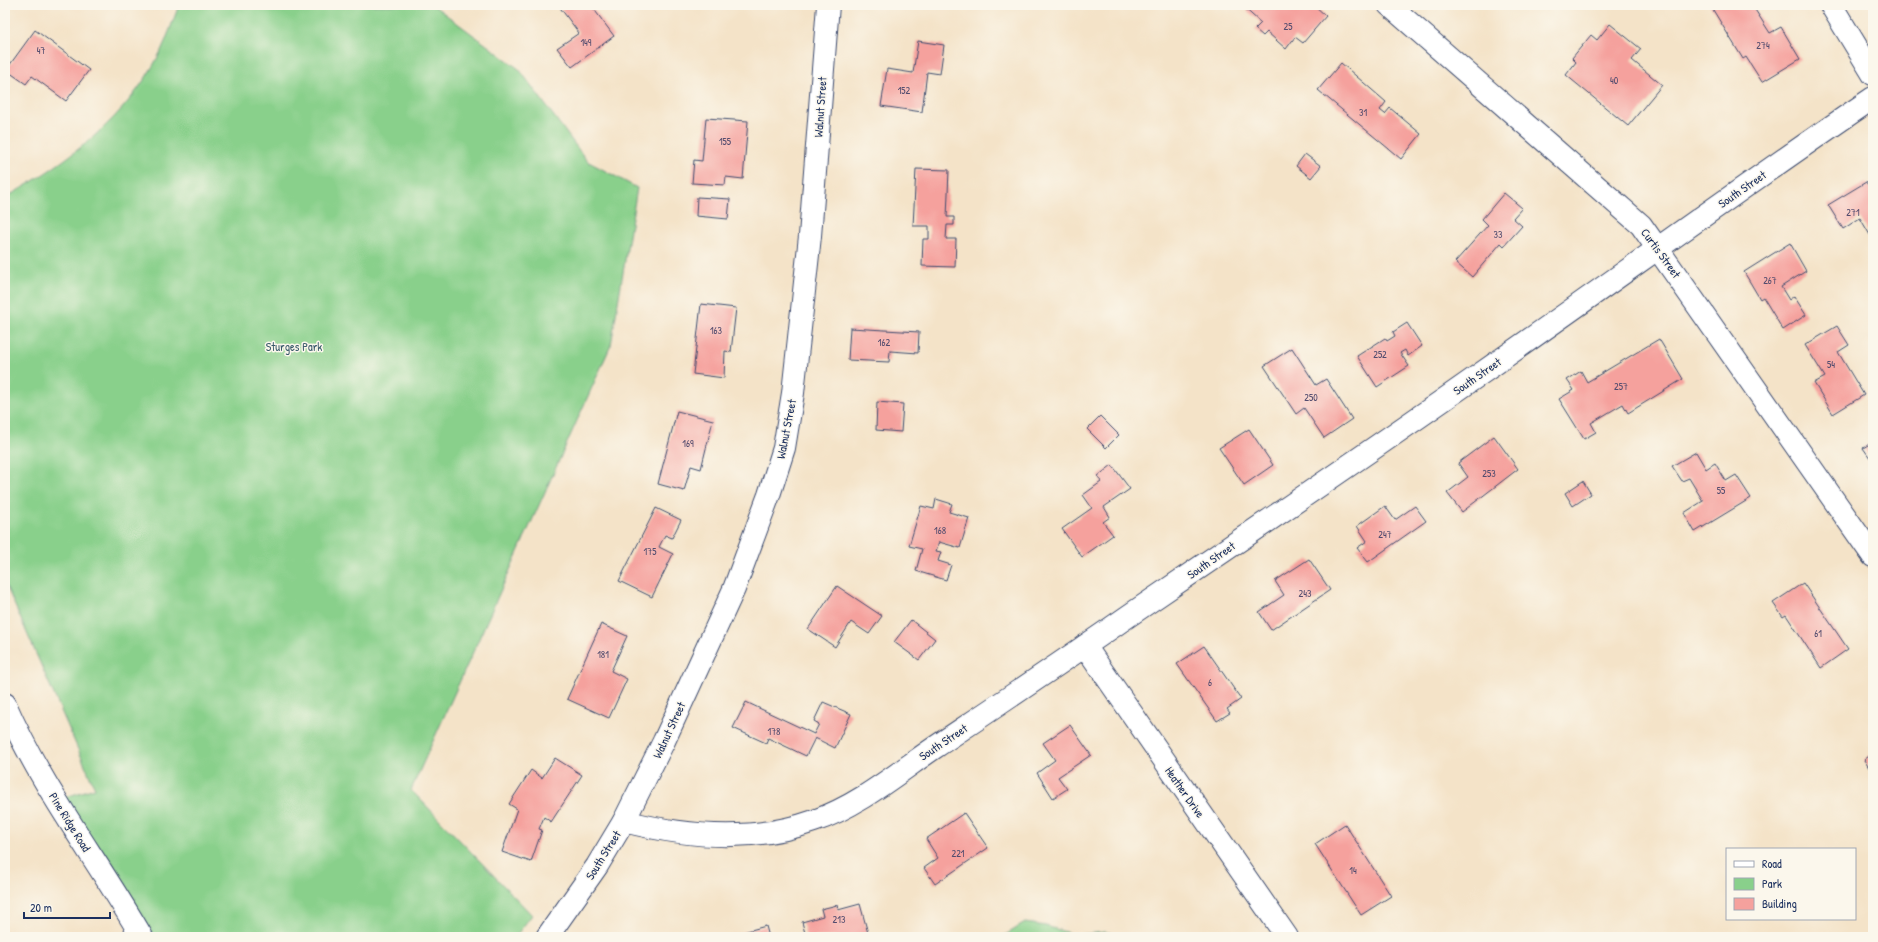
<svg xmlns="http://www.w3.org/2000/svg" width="1878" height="942" font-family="'Patrick Hand',sans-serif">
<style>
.green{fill:#89d08b;stroke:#528074}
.building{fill:#f5a19d}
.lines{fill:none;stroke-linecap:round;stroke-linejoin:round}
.minor-casing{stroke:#3c4a6e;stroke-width:24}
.minor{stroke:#fff;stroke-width:22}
.labels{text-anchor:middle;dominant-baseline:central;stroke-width:3;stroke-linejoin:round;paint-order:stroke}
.number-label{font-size:10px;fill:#524c6e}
.street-label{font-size:12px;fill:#1b2f5e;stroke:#fbf7ec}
.park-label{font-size:12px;fill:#365769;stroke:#fbf7ec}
</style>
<rect width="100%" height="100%" fill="#fbf7ec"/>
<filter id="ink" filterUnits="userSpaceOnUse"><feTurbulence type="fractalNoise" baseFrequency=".025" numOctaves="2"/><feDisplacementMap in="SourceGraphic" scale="8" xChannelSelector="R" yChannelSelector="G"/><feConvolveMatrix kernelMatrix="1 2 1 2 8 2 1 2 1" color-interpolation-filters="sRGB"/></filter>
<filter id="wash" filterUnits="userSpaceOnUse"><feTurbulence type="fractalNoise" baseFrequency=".012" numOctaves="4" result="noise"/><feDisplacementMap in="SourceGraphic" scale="16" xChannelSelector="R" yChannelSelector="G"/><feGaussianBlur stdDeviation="0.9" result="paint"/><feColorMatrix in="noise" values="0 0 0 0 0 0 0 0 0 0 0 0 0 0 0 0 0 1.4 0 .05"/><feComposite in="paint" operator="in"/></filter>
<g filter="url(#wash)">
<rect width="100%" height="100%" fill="#f4e3c8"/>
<!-- green -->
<g class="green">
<path d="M179,5H433L519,69L587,161L637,188L611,345L411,790L532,915L515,937H146L62,798L95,788L5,583V198C68,161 126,120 160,53C167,38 173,21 179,5Z"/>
<path d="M1025,923L1046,926L1075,935L1105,932L1121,935L1122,937H1002Z"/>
</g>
<g id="blocks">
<!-- building -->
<g class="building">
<path d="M558,5H596L593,8L614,36L572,67L557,48L579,33Z"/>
<path d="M1241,5H1314L1326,16L1303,43L1295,37L1286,49L1267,32L1263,36L1255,29L1261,23Z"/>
<path d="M1710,5H1752L1770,33L1781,27L1800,59L1762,82L1746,57L1743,59Z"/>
<path d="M1610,24L1641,49L1632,60L1662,85L1628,126L1566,75L1576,62L1572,58L1591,35L1597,40Z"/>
<path d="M35,30L89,70L66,101L32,76L26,84L6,70Z"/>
<path d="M918,41L944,45L940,74L927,72L922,112L881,106L887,69L913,73Z"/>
<path d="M1341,63L1386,102L1380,110L1385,114L1390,108L1421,134L1401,159L1318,90Z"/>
<path d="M706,118L748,121L743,179L726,177L725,185L692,183L694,160L702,161Z"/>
<path d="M1305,154L1321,166L1311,178L1296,166Z"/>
<path d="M916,169L949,170L947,217H954V225H947L946,239H956L955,267L922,266L923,239H929V226H913Z"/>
<path d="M1866,182L1871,189L1873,188V234L1870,235L1860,218L1843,229L1828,205Z"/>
<path d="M1504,193L1522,208L1513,218L1522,226L1504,246L1501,243L1472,277L1455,262L1488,225L1482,219Z"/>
<path d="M697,197L730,199L728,219L696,216Z"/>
<path d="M1790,243L1806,271L1781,287L1789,300L1794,296L1806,315L1783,330L1763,297L1760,299L1744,272Z"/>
<path d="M701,304L736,308L731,352L725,351L724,378L693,374Z"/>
<path d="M1407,323L1422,346L1408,356L1405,350L1400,353L1409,366L1377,387L1357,356L1385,338L1387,341L1395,336L1393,332Z"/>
<path d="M1837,326L1849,345L1838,352L1864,395L1833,414L1814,383L1825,377L1805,345Z"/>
<path d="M850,328L919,332L918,353L890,351L889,362L848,360Z"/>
<path d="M1659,339L1683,379L1628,413L1623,404L1591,423L1596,432L1584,439L1559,399L1574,390L1567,380L1581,371L1587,382Z"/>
<path d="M1292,348L1316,385L1326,379L1352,419L1324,438L1304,408L1296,414L1264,366Z"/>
<path d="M877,402L903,404L901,432L876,430Z"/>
<path d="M677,411L713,420L701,469L691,466L684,491L658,484Z"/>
<path d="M1100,416L1119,435L1106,448L1087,429Z"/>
<path d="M1249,429L1273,465L1244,485L1219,448Z"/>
<path d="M1494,436L1518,469L1462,512L1447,493L1468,477L1458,463Z"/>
<path d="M1873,442V462L1863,448Z"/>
<path d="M1696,452L1706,469L1715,463L1726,481L1736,475L1751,498L1695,532L1684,513L1703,501L1689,478L1682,481L1672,466Z"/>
<path d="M1112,465L1130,489L1104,507L1110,517L1103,522L1113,535L1082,557L1062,529L1092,508L1083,495L1101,482L1098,476Z"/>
<path d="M1583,481L1591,494L1573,506L1565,493Z"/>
<path d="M936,499L952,504L949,512L969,518L960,548L939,542L936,551L941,552L938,561L951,565L946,580L916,571L922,549L909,546L921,506L934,509Z"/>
<path d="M1385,506L1395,520L1415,506L1426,521L1368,562L1357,548L1367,541L1357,526Z"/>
<path d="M656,508L681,520L672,538L665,535L659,547L673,554L652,597L619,581Z"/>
<path d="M1309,559L1330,590L1271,630L1259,612L1284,595L1275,581Z"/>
<path d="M1803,583L1848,649L1821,668L1786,615L1783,617L1773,603Z"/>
<path d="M837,586L882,616L869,634L851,622L835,647L808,629Z"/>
<path d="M911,620L935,639L919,660L894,642Z"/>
<path d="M601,624L627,636L611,671L627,679L609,718L567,699Z"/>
<path d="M1204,646L1241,699L1227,709L1230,713L1217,721L1177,664Z"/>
<path d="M746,702L814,734L819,724L814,721L823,702L851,714L835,748L815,738L806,756L768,738L766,743L733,728Z"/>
<path d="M1070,725L1091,755L1058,777L1067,789L1053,798L1037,773L1055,760L1043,743Z"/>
<path d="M1873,753V774L1864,760Z"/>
<path d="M555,758L582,775L551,822L544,817L539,829L542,830L531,862L502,852L517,809L509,804L531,770L542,778Z"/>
<path d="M964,813L988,848L935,884L924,868L938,858L926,839Z"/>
<path d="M1345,824L1391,896L1361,915L1315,844Z"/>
<path d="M860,904L869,937H806L802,922L823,916L821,909L837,905L838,910Z"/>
<path d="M766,926L769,937H732V935Z"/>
</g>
</g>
</g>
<g filter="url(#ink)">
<use href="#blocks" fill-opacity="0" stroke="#3c4a6e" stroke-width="1"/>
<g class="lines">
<!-- minor casing -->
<g class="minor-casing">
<g id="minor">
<path d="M1389,5L1641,225L1873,556"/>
<path d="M1831,5L1873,74"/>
<path d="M1085,646L1287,937"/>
<path d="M5,704C41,787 97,859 142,937"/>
<path d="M624,821C686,837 752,843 814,821C858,806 896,774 934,748C998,705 1061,663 1124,619C1243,538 1361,458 1479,375C1611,283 1740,188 1873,98"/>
<path d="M547,937L597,866L624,821L664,741L734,589L769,495L784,448L793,393L810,236L828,5"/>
</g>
</g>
<!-- minor -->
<use href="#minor" class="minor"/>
</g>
</g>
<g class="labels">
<!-- number labels -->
<g class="number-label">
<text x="1288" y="26">25</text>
<text x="586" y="42">149</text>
<text x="1763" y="45">274</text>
<text x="41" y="50">47</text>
<text x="1614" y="80">40</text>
<text x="904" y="90">152</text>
<text x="1363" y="112">31</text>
<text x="725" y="141">155</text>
<text x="1853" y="212">271</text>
<text x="1498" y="234">33</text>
<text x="1770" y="280">267</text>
<text x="716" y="330">163</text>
<text x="884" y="342">162</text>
<text x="1380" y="354">252</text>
<text x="1831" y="364">54</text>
<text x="1621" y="386">257</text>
<text x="1311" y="397">250</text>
<text x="688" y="443">169</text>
<text x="1489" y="473">253</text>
<text x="1721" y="490">55</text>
<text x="940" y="530">168</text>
<text x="1385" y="534">247</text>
<text x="650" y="551">175</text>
<text x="1305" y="593">243</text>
<text x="1818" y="633">61</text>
<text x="603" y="654">181</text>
<text x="1210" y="682">6</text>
<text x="774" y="731">178</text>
<text x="958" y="853">221</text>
<text x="1353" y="870">14</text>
<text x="839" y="919">213</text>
</g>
<!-- street labels -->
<g class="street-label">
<text transform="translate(820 107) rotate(-86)">Walnut Street</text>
<text transform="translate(1742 189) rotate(-35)">South Street</text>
<text transform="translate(1661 253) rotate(54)">Curtis Street</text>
<text transform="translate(1477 376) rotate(-35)">South Street</text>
<text transform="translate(786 429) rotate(-79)">Walnut Street</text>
<text transform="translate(1211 560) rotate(-35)">South Street</text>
<text transform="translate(669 730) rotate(-65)">Walnut Street</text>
<text transform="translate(943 742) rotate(-34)">South Street</text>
<text transform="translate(1185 792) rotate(55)">Heather Drive</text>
<text transform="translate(70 822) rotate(58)">Pine Ridge Road</text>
<text transform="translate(603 855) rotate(-58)">South Street</text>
</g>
<!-- park labels -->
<g class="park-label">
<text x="294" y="346">Sturges Park</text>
</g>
</g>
<!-- margin -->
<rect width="1878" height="942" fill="none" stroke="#fbf7ec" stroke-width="20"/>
<!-- legend -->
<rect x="1726" y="848" width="130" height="72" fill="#fbf7ec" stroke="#a1a7b3"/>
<rect x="1734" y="861" width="20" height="6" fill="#ffffff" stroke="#a1a7b3"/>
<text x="1762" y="868" font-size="12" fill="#1b2f5e">Road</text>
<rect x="1734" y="878" width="20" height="12" fill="#89d08b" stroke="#a1a7b3"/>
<text x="1762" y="888" font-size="12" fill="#1b2f5e">Park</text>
<rect x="1734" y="898" width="20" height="12" fill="#f5a19d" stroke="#a1a7b3"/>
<text x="1762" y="908" font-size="12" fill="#1b2f5e">Building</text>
<!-- scale -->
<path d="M24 912v6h86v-6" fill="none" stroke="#1b2f5e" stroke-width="2"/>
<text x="30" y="912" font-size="12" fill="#1b2f5e" stroke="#fbf7ec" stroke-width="3" paint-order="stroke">20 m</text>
</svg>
